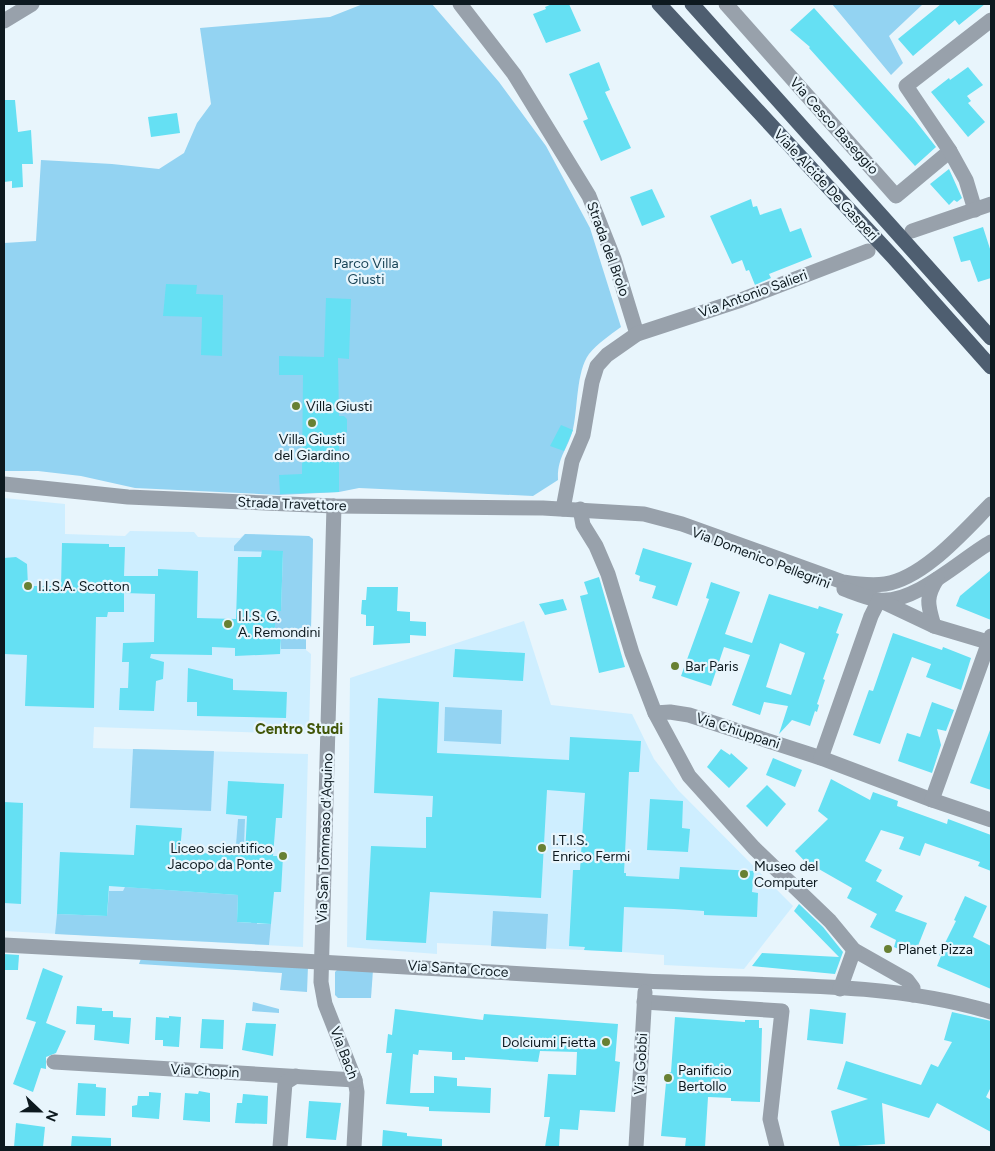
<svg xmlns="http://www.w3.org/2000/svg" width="995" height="1151" font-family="Figtree,sans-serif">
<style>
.built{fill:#ceeeff}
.green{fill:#93d3f2}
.building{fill:#65e0f3;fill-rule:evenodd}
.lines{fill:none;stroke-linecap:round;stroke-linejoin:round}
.minor{stroke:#98a1ab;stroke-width:15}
.major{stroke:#4e5e70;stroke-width:15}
.poi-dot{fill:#688033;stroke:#e8f5fc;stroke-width:2}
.labels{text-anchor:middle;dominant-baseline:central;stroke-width:4.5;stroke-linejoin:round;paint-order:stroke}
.street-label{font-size:14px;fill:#0d191f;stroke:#e8f5fc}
.park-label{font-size:14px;fill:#1b4558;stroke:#e8f5fc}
.poi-label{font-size:14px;fill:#0d191f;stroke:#e8f5fc;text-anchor:start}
.neighbourhood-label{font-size:15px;font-weight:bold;fill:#415608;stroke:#e8f5fc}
</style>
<rect width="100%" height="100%" fill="#e8f5fc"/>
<!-- built -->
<g class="built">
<path d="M4,498L65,504V534L125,536L130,531L194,532L198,537L240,538L245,534L309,536L313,539L311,629L306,634V650L311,654L309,729L304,734L94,727L93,748L308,754L303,947L4,931Z"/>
<path d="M524,621L551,705L632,714L654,759L678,790L793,906L744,969L664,965V955L622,952L437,943V954L347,947L350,678Z"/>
</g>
<!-- green -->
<g class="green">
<path d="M363,4H432L499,82L546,146L590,228L621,327C610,335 598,343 589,354C576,372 578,408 573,429C568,449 557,457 558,480L533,496L359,488L339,492L280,495L135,488L81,476L38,471H4V243L36,241L41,160L112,164L159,169L184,153L197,123L211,104L200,28L330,17Z"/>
<path d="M832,4H923L889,36L903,63L891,75Z"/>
<path d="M245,534L309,536L313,539L311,629L306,634V649H281V636H275V611L281,610L283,552L234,551V546Z"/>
<path d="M445,707L502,710L501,744L444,741Z"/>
<path d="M133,749L214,751L211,811L130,808Z"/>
<path d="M238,819H245L244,845H236Z"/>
<path d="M125,887L238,895L237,922L251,923L252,920H257V924H271L269,945L55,934L57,914L107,916L109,891H123Z"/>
<path d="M493,911L548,914L546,949L491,946Z"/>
<path d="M143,953L308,966L307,992L280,990L282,973L139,964Z"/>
<path d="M338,969L373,970L371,998H338L335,995V972Z"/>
<path d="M253,1002L279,1009V1013L252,1011Z"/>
</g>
<!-- building -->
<g class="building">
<path d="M552,4H569L581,31L546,43L533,14L546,9L545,7Z"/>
<path d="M941,4H985L959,25L955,20L913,56L898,39Z"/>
<path d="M814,8L914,119L936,147L915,166L809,48L810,47L790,30Z"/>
<path d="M599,62L610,90L605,92L631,148L601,161L583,121L588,119L569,74Z"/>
<path d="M968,67L983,85L967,96L971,101L968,103L985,122L968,137L931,92L949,78L950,80Z"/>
<path d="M4,100H15L18,132L31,130L33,164H22L23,187L12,188V181L4,182Z"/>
<path d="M177,113L180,133L151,137L148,117Z"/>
<path d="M949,169L962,198L957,202L954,200L949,205L930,184Z"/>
<path d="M652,189L665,217L642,226L630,197Z"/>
<path d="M751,199L753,207L757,206L760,215L781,208L790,232L801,228L812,257L769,274L771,278L755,285L749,270L746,271L742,260L732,264L710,216Z"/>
<path d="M983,227L991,252V278L978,282L970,260L961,262L953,237Z"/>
<path d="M166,284L197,285L196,294L223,295L222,356L201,355L202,317L163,316Z"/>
<path d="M326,298L351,299L349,359L338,358L339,416H344L347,419V432L339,434V492L280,494L279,475L302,474L303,375H279V356L324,357Z"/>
<path d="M561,425L573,430L564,451L550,446Z"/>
<path d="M62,543L109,544V547H125L124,576H158V569L198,571L197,618L236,619L238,557H261L262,550L283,551L281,611H275V636H281L280,654L235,656V648L212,647V655L151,654L150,658L164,662L163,679L156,681L154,711L119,710L120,688H128L129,662H122L123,643L154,642L155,594L124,593V612H108L107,617H96L94,708L25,706L27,655L4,654V558L16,557L27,564L28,586H61Z"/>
<path d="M643,548L692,563L677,606L652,598L656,586L639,581L640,576L635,574Z"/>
<path d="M991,570V620L956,606L960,596Z"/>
<path d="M599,577L625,667L599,673L580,596L588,594L584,582Z"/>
<path d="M711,582L740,592L725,634L752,643L769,594L818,609L819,606L843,614L836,633L839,634L823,679L825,680L817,704L819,705L817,712L815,711L810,726L792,720L779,734L788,706L764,702L760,715L732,705L750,655L724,647L711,686L681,676L709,599L706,598ZM780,643L805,653L791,695L766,687Z"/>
<path d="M367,587H398L397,611L410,612V621L426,622V636L410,635V643L373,645L374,626H366V615L361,614L362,600H366Z"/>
<path d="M563,599L567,610L545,615L539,604Z"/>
<path d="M893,633L942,650L943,647L971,658L961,690L926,677L931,664L912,657L880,744L853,735L869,690L873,691Z"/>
<path d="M455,649L525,653L523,681L453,677Z"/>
<path d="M188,668L233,679V690L287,692L286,718L197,716V702H187Z"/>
<path d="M378,698L439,702L437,753L569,760L570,737L641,741L639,772H629L624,873H626V876L679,879L680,867L754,871L752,892L758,893L757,917L704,915V911L674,909L624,907L622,952L584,950L585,947L569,946L573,870H580L585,793L547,790L541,898L430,892L426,943L366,940L371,846L426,848V817H432L433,796L374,793Z"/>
<path d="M932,702L954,710L946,731L937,729L941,745L932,773L898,761L907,733L920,737Z"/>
<path d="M990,730H991V790L970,783Z"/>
<path d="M721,749L730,755L731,753L748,768L729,788L707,767Z"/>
<path d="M773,758L802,770L795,787L766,775Z"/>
<path d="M831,779L870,800L873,792L898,801L897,806L947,824L948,819L991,835V871L978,866L980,862L925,843L920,856L899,849L904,837L881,830L865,861L882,870L876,881L903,896L895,911L927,923L914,956L894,947L896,940L870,927L877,914L847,898L852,888L817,868L814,871L795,851L828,819L818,811Z"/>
<path d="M228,781L284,784L282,818H276L273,856H283L281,892H274L271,924L237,922L238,895L109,886L107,916L57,914L60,852L134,855L136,825L182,828L180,852L245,855L247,816L226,814Z"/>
<path d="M767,785L786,804L767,827L746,806Z"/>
<path d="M650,799L683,801L682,828L690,829L688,852L647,850Z"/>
<path d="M4,802L23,803L21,904L4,903Z"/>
<path d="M965,896L987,906L973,937L991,946V989L937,966L941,956L939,955L956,921L954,920Z"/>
<path d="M799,904L823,927L843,952L835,974L752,966L762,953L839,957L794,911Z"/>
<path d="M4,954L19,955L18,970H4Z"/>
<path d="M43,968L63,976L46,1023L66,1031L56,1053L46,1057V1069L41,1068L33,1092L13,1084L36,1022L26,1019Z"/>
<path d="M77,1006L102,1008V1011H113V1017L131,1018L129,1044L94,1040L95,1025L76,1024Z"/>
<path d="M395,1009L483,1020L484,1014L618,1024L615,1061L620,1062L615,1112L580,1110L578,1130L560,1129L559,1147H545L550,1117H544L548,1074L576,1075L577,1052L540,1051L538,1062L465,1057V1060H452V1052L419,1050L418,1055L413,1054L410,1093H434V1076L457,1078V1086L491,1088L490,1113L429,1111V1107L386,1104L392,1053H386L388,1034L392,1035Z"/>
<path d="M810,1009L846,1013L843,1044L807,1040Z"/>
<path d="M952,1012L991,1021V1087L986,1097L991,1100V1132L937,1103L929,1118L882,1103L885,1144L840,1147L831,1111L868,1099L837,1089L846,1061L921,1085L931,1064L938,1067L952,1042L944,1040Z"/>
<path d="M169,1016L181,1017L179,1047L163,1046V1040H155L156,1017L169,1018Z"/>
<path d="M675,1017L745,1022V1020H759V1028H762L760,1102L731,1101V1098L708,1097L705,1147H685L686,1138L661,1136L667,1072H671Z"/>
<path d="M202,1019L224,1020L223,1049L200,1048Z"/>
<path d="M246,1023L276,1024L273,1056L242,1050Z"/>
<path d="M78,1083L96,1084V1087L106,1088L105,1116L76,1115Z"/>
<path d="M199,1091L210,1093V1122L183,1120L185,1093L198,1094Z"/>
<path d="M149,1092L161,1093L159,1119L132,1117V1106L137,1105L138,1096H149Z"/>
<path d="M243,1094L268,1096L267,1124L235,1123L237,1103H242Z"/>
<path d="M309,1101L341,1103L336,1140L306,1138Z"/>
<path d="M16,1123L45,1127L43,1147H14Z"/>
<path d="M383,1130L407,1133V1136L442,1139V1147H382Z"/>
<path d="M72,1136L111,1138V1147H71Z"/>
</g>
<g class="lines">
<!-- minor -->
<g class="minor">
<path d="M460,4L514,74L589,196L614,259L637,334"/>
<path d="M726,4L896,196L950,151"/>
<path d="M4,21L32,4"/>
<path d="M975,210L966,180L950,151L906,86L991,20"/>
<path d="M912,231L991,204"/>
<path d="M4,484L128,497L334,506L543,508L644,514L682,524L843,582C856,584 871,586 885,584C924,578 964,531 991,504"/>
<path d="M334,506L321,982L325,1004L355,1080L357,1092L354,1147"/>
<path d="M563,509L572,461L583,435L592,382L597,366L607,355L637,334L741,300L868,251"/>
<path d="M580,509L583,525L596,546L608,574L632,653L655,713L689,776L754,848L830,921L854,950L907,980L913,988V995"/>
<path d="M844,589C855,593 867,598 878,600C914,605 961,559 991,542"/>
<path d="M934,626C928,605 925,598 937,579"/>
<path d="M655,713L670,712L689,715L821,758L932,800L991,820"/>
<path d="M821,758L871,616L879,600L934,626L991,643"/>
<path d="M932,800L991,636"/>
<path d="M4,945C218,955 431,969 645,981C758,987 882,979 991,1012"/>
<path d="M840,989L854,950"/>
<path d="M644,1002L782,1011L770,1119L777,1147"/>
<path d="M54,1062L355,1080"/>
<path d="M280,1147L285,1083L296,1076"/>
<path d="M636,1147L645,992"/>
</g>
<!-- major -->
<g class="major">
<path d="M659,4L893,257L991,367"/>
<path d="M692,4L991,338"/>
</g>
</g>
<!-- markers -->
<g class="poi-dot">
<circle cx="296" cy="406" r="5"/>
<circle cx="312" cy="423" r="5"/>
<circle cx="28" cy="586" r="5"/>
<circle cx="228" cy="624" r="5"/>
<circle cx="675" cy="666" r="5"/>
<circle cx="542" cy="848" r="5"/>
<circle cx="283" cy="856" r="5"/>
<circle cx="744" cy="874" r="5"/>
<circle cx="888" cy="949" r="5"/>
<circle cx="606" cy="1042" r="5"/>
<circle cx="668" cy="1078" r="5"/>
</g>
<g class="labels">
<!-- street labels -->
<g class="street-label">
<text transform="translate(834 126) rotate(48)">Via Cesco Baseggio</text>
<text transform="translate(826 185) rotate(47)">Viale Alcide De Gasperi</text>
<text transform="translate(608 249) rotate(70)">Strada del Brolo</text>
<text transform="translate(753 294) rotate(-20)">Via Antonio Salieri</text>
<text transform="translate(292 504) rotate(2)">Strada Travettore</text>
<text transform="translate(761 558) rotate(21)">Via Domenico Pellegrini</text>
<text transform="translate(738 731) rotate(18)">Via Chiuppani</text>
<text transform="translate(325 838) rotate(-88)">Via San Tommaso d'Aquino</text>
<text transform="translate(458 969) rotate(4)">Via Santa Croce</text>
<text transform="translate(344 1053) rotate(69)">Via Bach</text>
<text transform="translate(641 1064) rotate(-87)">Via Gobbi</text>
<text transform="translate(205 1071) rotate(3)">Via Chopin</text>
</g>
<!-- park labels -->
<g class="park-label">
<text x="366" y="263">Parco Villa<tspan x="366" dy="16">Giusti</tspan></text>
</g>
<!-- poi labels -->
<g class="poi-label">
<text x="306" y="406">Villa Giusti</text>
<text x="312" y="439" text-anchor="middle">Villa Giusti<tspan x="312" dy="16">del Giardino</tspan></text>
<text x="38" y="586">I.I.S.A. Scotton</text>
<text x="238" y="616">I.I.S. G.<tspan x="238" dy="16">A. Remondini</tspan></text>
<text x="685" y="666">Bar Paris</text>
<text x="552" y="840">I.T.I.S.<tspan x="552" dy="16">Enrico Fermi</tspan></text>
<text x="273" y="848" text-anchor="end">Liceo scientifico<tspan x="273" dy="16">Jacopo da Ponte</tspan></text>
<text x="754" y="866">Museo del<tspan x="754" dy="16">Computer</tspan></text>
<text x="898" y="949">Planet Pizza</text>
<text x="596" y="1042" text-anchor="end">Dolciumi Fietta</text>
<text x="678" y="1070">Panificio<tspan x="678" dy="16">Bertollo</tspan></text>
</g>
<!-- neighbourhood labels -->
<g class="neighbourhood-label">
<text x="299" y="729">Centro Studi</text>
</g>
</g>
<!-- border -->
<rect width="995" height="1151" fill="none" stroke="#0d191f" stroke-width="10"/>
<!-- north arrow -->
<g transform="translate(40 1111) rotate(112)" stroke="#e8f5fc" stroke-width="4" paint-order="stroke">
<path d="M0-4L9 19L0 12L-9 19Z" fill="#0d191f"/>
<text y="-8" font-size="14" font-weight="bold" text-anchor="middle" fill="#0d191f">N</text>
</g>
</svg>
